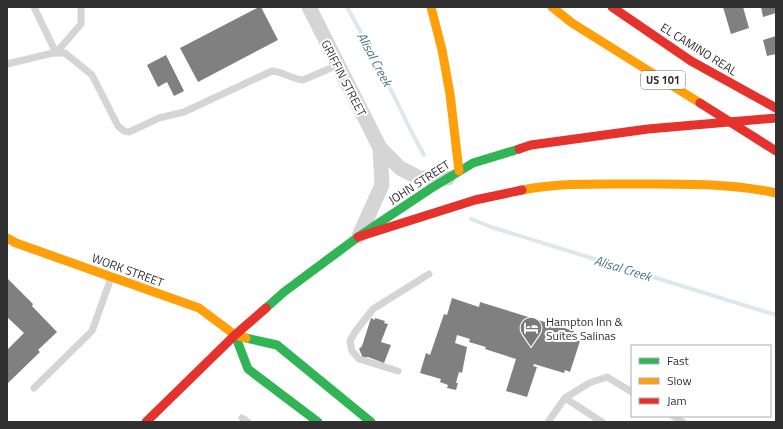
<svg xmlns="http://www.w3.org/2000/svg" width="783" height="429" font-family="'Titillium Web',sans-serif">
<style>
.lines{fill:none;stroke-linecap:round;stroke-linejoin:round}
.stream{stroke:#dce8ee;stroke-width:4}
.building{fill:#808080}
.lane{stroke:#d5d5d5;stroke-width:7}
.street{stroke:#d5d5d5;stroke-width:15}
.fast{stroke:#30b455;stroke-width:9}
.slow{stroke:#ff9f0a;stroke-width:9}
.jam{stroke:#e5322d;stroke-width:9}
.labels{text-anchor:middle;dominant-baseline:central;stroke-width:4;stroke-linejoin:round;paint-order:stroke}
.shield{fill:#fff;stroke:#6f6f6f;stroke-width:1}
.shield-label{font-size:11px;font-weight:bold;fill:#313131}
.street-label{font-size:12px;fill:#313131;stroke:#fff}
.poi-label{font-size:12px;fill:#313131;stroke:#fff;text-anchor:start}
.water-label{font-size:13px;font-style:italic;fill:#48738b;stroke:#fff}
</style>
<rect width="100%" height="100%" fill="#fff"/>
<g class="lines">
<!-- stream -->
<g class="stream">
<path d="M347,7L380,67L411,131L424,155"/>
<path d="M471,219L491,227L776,315"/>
</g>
</g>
<!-- building -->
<g class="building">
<path d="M259,7H261L278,40L198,82L180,48Z"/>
<path d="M723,7H743L749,28L731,34Z"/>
<path d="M761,7H776V13L763,17Z"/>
<path d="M776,36V54L767,56L763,40Z"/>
<path d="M166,55L184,91L174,96L167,82L158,87L147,65Z"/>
<path d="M7,278L33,304L32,306L57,332L38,350L40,352L7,384V350L24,333L7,317Z"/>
<path d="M452,298L479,307L480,302L574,331L572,338L580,341L570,372L565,370L564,373L534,364L533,366L537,367L527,397L506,391L516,359L485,349L486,347L469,342L470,339L457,335L455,343L467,347L462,373L459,372L456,383H458L456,390L447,388L448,385L440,382L441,379L420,373L426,353L430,355L444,314L447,315Z"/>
<path d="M371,318L375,320V318L385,321L384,323L388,324L381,342L391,345L384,363L368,357L363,358L359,349L362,346Z"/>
</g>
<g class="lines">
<!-- lane -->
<g class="lane">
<path d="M34,7L56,53L81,24V7"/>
<path d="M7,64L53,53H65L92,75L118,126L124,131L129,132L159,118L184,112L272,71C283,72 292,79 303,80L338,65"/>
<path d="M398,371L359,359L352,351L350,341L355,332L373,309L429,274"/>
<path d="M34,388L92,331L111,278"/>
<path d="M565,398L602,422"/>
<path d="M673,416L683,422"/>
<path d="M242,418L248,422"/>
<path d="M548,422L565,398L589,383L607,377L632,392"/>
</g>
<!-- street -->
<g class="street">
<path d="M309,7L380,148L400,168L419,178H448"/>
<path d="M359,236L382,185L380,148"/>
</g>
<!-- fast -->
<g class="fast">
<path d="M266,308L284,292L358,237L430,189L473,163L519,149"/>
<path d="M235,335L248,369L318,422"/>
<path d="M246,338L277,345L371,422"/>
</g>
<!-- slow -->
<g class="slow">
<path d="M431,7L442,50L450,94L459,171"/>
<path d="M552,7L572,23L700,103"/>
<path d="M522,190C559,183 598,184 635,184C682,184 730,183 776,193"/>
<path d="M7,238L16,243L199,308L235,335L246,338"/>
</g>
<!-- jam -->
<g class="jam">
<path d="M612,7L691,61L776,108"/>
<path d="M700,103L776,151"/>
<path d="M519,149L531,145L648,129L776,118"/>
<path d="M358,237L475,200L522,190"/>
<path d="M146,422L235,335L266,308"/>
</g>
</g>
<!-- icons -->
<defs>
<g id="hotel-pin" transform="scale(1.15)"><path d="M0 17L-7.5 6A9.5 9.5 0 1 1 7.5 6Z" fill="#797979" stroke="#fff"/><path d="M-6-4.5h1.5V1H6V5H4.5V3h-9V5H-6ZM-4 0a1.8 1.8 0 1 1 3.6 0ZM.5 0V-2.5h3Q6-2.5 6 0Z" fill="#fff"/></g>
</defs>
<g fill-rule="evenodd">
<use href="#hotel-pin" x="531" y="328"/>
</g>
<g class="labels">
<!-- shield labels -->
<rect class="shield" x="641" y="71" width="44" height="18" rx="3"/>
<g class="shield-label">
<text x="663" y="80">US 101</text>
</g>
<!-- street labels -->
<g class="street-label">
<text transform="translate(699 49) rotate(32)">EL CAMINO REAL</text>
<text transform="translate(344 78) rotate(63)">GRIFFIN STREET</text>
<text transform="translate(419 182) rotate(-33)">JOHN STREET</text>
<text transform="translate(128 270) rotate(20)">WORK STREET</text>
</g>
<!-- poi labels -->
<g class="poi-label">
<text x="546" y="321">Hampton Inn &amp;<tspan x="546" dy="14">Suites Salinas</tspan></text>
</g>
<!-- water labels -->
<g class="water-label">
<text transform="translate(375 59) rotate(62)">Alisal Creek</text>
<text transform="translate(623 268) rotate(17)">Alisal Creek</text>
</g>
</g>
<!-- border -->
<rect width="783" height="429" fill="none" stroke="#313131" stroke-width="16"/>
<!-- legend -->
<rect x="631" y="345" width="140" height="72" fill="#ffffff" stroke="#adadad"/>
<rect x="639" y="358" width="20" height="6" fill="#30b455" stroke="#adadad"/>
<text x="667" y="365" font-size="12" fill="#313131">Fast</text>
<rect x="639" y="378" width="20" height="6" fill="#ff9f0a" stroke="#adadad"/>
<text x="667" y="385" font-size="12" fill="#313131">Slow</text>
<rect x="639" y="398" width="20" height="6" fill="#e5322d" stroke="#adadad"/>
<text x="667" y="405" font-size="12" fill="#313131">Jam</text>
</svg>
